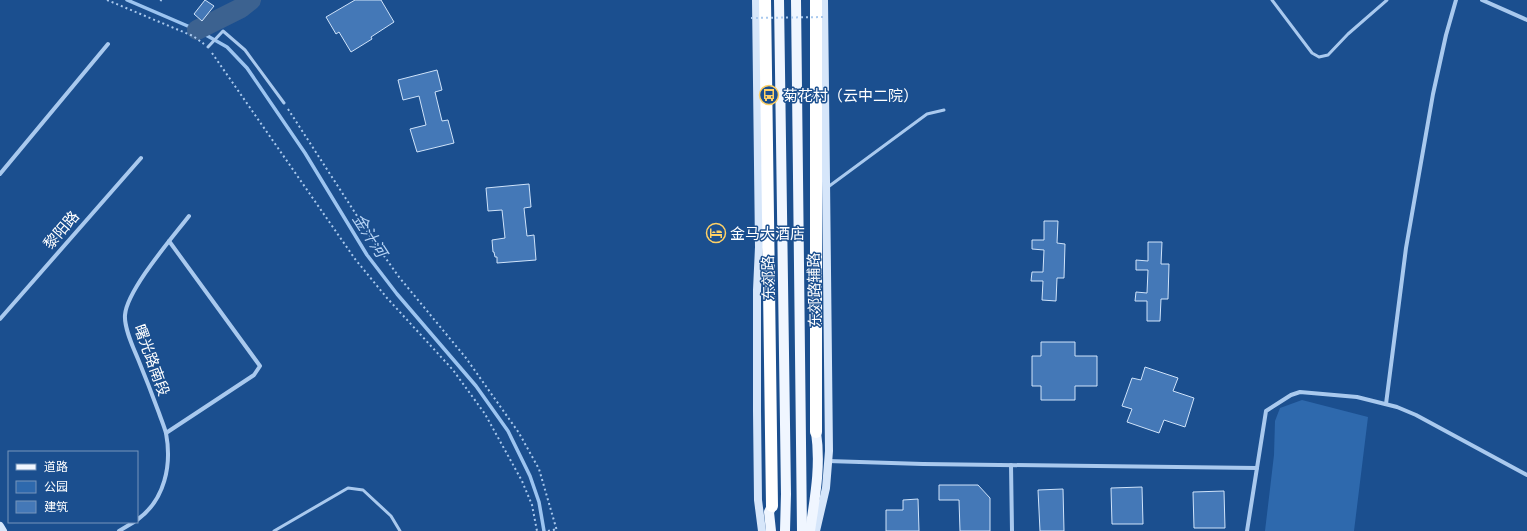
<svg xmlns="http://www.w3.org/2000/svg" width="1527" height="531" font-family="Mulish,'Noto Sans SC',sans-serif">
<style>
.green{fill:#2e69ad}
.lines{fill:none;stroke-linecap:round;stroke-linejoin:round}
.stream{stroke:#9cc4f0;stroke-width:3.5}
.river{stroke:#3c6290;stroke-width:20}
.building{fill:#4478b7;stroke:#cfe3fa}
.path{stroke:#a9c9ee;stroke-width:2;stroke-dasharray:2 3;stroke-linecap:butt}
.lane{stroke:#a9c9ee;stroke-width:3}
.street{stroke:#a9c9ee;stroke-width:4}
.secondary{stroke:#d6e6fa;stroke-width:8}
.primary{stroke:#f0f6ff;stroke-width:10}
.highway{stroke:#fff;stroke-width:12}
.path-bridge{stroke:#a9c9ee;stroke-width:2;stroke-dasharray:2 3;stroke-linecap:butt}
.labels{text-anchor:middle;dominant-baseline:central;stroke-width:3;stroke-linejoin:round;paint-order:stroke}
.poi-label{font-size:15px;fill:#fff;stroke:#1b4f8f;text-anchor:start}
.street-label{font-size:15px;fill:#fff;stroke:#1b4f8f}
.water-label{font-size:16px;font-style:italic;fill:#b5d3f5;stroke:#1b4f8f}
</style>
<rect width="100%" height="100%" fill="#1b4f8f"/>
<!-- green -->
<path class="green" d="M1302,400L1368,417L1354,531H1265L1274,455L1275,421L1280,408Z"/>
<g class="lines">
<!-- stream -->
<path class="stream" d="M127,0L197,30L227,47L247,68L305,153L367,255L397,294L476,386L508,431L530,476L539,502L544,531"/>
<!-- river -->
<path class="river" d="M197,30L241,8L251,0"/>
</g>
<!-- building -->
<g class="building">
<path d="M205,0L214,6L202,21L194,14Z"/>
<path d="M355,0H381L394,22L371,37L372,39L351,52L339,32L336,34L326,17Z"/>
<path d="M437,70L442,90L435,92L442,121L448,120L454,143L417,152L410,129L426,125L419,96L403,100L398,80Z"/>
<path d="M529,184L531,207L524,208L527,236L534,235L536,260L497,263V257H495L494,252H493L492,240L505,238L502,210L488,211L486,188Z"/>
<path d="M1044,221H1058L1057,243L1065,244L1064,278H1057L1056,301L1042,300L1043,281H1031L1032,272H1043L1044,250L1032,249V240H1044Z"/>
<path d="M1148,242H1162L1161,264H1169L1168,299H1161L1160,321H1147V301H1135L1136,292L1147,293L1148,270H1136V260L1148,261Z"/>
<path d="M1041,342H1075V356H1097V386H1075V400H1041V386H1032V356H1041Z"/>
<path d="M1145,367L1178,378L1173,391L1194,398L1185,427L1164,420L1159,433L1127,422L1132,409L1122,406L1132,378L1141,380Z"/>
<path d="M939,485H978L990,498V531H960L959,500H939Z"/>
<path d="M1142,487L1143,524H1112L1111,488Z"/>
<path d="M1063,489L1064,531H1040L1038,490Z"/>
<path d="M1224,491L1225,528H1194L1193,492Z"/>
<path d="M918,499L919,531H886V510H903V500Z"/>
</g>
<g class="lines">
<!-- path -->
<g class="path">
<path d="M107,0L193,36L204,44"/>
<path d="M160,0L163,1"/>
<path d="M212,53L355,259L387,298L453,370L485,414L522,481L532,505L537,531"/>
<path d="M288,109L372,239L399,277L466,358L519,433L539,469L557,531"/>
<path d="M548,531L557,529"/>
</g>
<!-- lane -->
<g class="lane">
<path d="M1272,0L1312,53L1319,57L1328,55L1348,34L1387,0"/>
<path d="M208,47L223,31L245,50L284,103"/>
<path d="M828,187L927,114L944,110"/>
<path d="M274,531L348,488L363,490L391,516L400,531"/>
</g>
<!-- street -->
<g class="street">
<path d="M1482,0L1527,20"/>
<path d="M0,174L108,44"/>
<path d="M0,319L141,158"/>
<path d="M1386,404L1406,248L1433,94L1446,35L1456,0"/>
<path d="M166,433L254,375L260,366L169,241"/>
<path d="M828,461L923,464L1257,468"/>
<path d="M1011,465L1012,531"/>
<path d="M137,520C165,500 172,465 166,433C164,426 161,419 159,413C152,394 145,376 138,359C133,347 124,328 125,315C127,290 172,238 189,216"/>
<path d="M119,531L134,522"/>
<path d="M1247,531L1266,411L1291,395L1300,392L1357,397L1397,407L1416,415L1527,475"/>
</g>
<!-- secondary -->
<g class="secondary">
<path d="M756,0L759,247L757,290V411L758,500L762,531"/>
<path d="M0,526L3,531"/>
<path d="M816,531L826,488L829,451L824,0"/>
</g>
<!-- primary -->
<g class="primary">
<path d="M779,0L786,494L785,531"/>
<path d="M796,0L802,531"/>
<path d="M771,531L769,512L772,506"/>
<path d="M810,531C815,497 821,466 816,432"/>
</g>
<!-- highway -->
<g class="highway">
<path d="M765,0L772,506"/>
<path d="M816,432V0"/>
</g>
<!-- path-bridge -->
<path class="path-bridge" d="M751,18L826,17"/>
</g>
<!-- icons -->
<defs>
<g id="bus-ring" transform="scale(1)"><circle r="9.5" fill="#1b4f8f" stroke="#ffd166" stroke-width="1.5"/><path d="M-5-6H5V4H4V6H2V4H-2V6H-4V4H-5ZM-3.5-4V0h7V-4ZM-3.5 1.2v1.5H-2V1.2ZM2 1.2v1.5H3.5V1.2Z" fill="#ffd166"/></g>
<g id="hotel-ring" transform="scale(1)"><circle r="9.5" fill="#1b4f8f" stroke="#ffd166" stroke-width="1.5"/><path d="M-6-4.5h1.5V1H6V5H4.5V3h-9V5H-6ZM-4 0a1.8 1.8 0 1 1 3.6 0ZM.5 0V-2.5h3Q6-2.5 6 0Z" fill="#ffd166"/></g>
</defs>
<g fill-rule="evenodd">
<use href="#bus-ring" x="769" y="95"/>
<use href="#hotel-ring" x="716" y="233"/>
</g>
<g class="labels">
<!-- poi labels -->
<g class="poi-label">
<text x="783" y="95">菊花村（云中二院）</text>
<text x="730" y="233">金马大酒店</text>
</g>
<!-- street labels -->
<g class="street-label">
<text transform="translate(61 230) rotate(-49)">黎阳路</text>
<text transform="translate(768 278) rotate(-91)">东郊路</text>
<text transform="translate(814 290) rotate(-91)">东郊路辅路</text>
<text transform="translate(152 360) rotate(70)">曙光路南段</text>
</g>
<!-- water labels -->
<g class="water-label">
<text transform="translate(370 235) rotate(57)">金汁河</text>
</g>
</g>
<!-- legend -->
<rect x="8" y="451" width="130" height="72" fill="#1b4f8f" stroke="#7695bc"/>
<rect x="16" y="464" width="20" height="6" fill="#f0f6ff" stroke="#7695bc"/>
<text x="44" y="471" font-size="12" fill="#ffffff">道路</text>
<rect x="16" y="481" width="20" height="12" fill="#2e69ad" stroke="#7695bc"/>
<text x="44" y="491" font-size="12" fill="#ffffff">公园</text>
<rect x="16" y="501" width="20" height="12" fill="#4478b7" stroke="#7695bc"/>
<text x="44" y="511" font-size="12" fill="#ffffff">建筑</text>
</svg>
